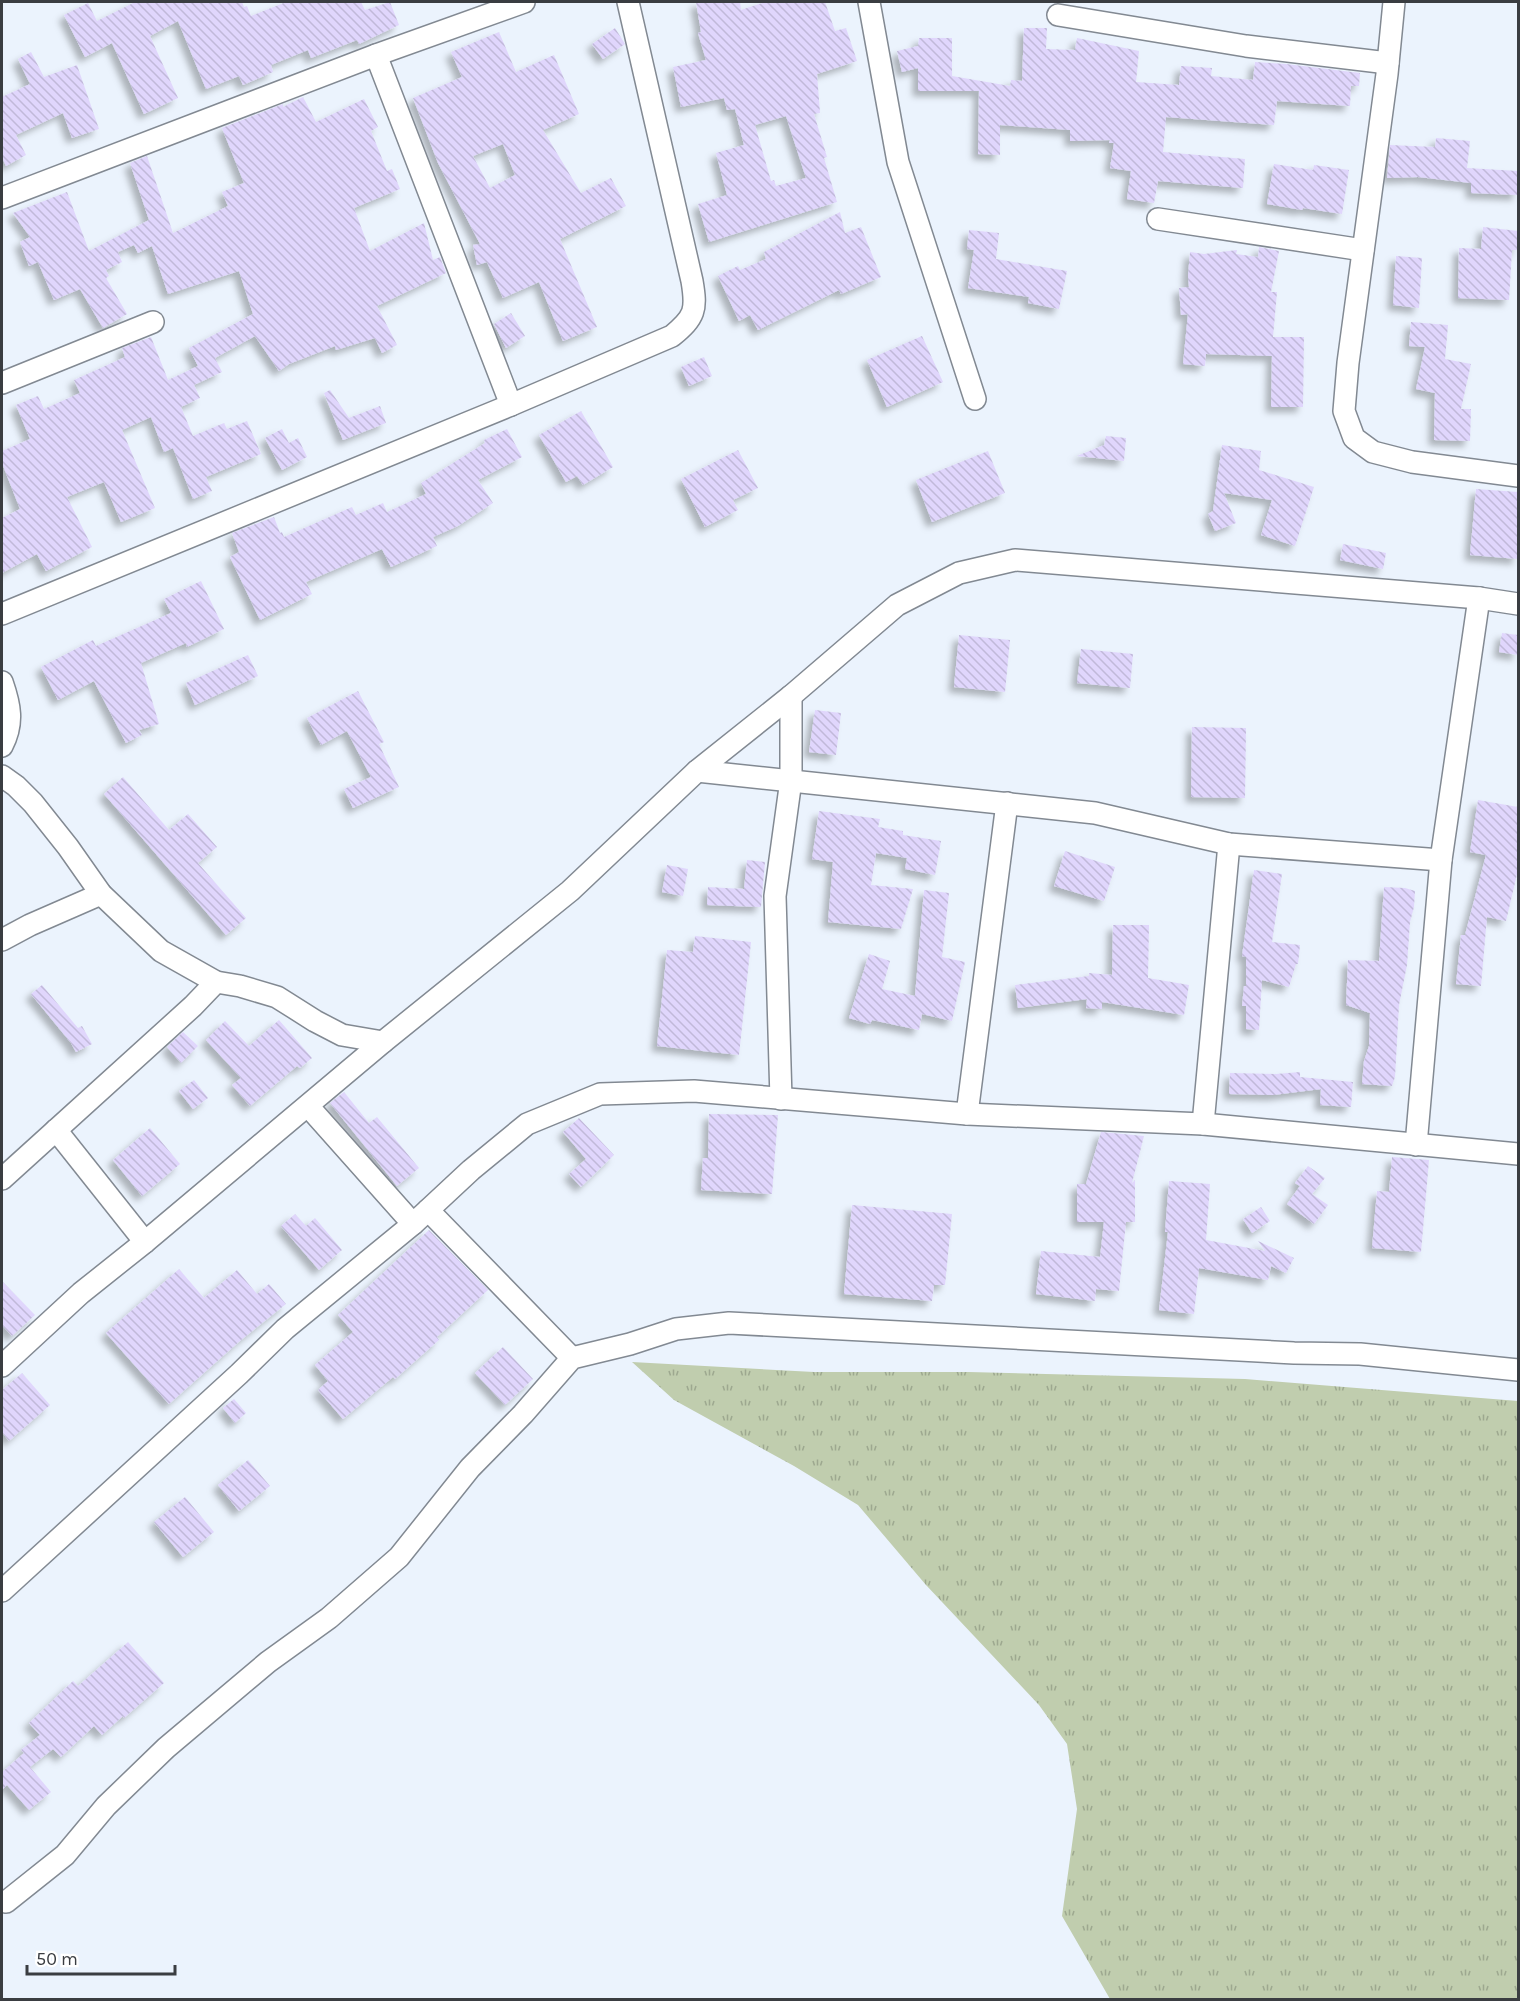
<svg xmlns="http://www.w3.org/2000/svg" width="1520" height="2001" font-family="Karla,sans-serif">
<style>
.grass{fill:url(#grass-tufts)}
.building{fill:url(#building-back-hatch);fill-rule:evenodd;filter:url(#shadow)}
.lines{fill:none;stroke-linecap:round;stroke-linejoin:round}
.street-casing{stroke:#828992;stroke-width:24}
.street{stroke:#fff;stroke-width:21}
</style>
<defs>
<pattern id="grass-tufts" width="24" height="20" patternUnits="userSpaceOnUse" patternTransform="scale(1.5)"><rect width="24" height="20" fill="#c0cdae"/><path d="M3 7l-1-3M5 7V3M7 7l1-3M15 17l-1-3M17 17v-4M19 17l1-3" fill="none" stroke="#9da88f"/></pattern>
<pattern id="building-back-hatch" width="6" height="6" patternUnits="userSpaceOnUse" patternTransform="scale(1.5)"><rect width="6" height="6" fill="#e0d6fc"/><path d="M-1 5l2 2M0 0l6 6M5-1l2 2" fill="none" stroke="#c1b9d9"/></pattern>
<filter id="shadow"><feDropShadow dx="-5.5" dy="5.5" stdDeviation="3" flood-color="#0004"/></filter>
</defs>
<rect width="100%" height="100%" fill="#ebf3fd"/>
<!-- grass -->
<path class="grass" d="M632,1362L814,1372H969L1245,1379L1518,1401V1999H1110L1062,1916L1077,1809L1067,1744L1039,1705L926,1585L858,1505L794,1466L674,1400Z"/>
<!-- building -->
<g class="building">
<path d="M135,2H242L244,7L247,6L251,16L286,2H361L365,10L390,2L399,25L359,44L357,40L311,58L308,50L271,65L273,72L243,85L239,76L206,89L178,21L150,36L178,98L144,114L112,43L85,57L64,15L88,3L97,21Z"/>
<path d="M696,2H740L741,10L765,2H825L835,31L846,28L857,61L817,74L820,113L814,114L827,157L824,158L837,202L709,242L698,204L727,195L716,153L744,145L735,109L727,110L724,98L681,107L673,67L706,60L698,33L701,32ZM786,116L806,178L776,186L774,180L771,181L755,125Z"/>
<path d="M615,28L625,44L603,59L592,44Z"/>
<path d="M1024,28H1047L1046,49L1075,50L1077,38L1139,51L1136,82L1179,85L1181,66L1212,68L1211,76L1253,80L1255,62L1286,64L1360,73L1359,86H1351L1350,106L1277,101L1274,125L1166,117L1163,152L1245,159L1243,188L1158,181L1154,203L1127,199L1131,171L1110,168L1114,143H1109L1110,140L1070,141V130L1000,125V155L978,154L979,91H918V68L902,72L897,51L918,46L919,38H952V76L1010,86L1011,80L1022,81Z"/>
<path d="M499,32L516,72L554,55L579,114L543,130L581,193L611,178L626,206L560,239L597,327L563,341L539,282L503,298L487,262L477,265L473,245L480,244L438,163L413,98L462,77L451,52ZM503,144L515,175L490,188L473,156Z"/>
<path d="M31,52L44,77L77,65L99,129L72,138L63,113L16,135L26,155L6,166L2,157V97L30,84L18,59Z"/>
<path d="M303,97L316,122L364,99L378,127L371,131L387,171L392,169L400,189L354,208L370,251L424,223L433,260L440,257L446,273L377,306L397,345L382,353L375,338L336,350L335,346L289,364L279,371L255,336L215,358L222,372L194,385L200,398L181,407L193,436L224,423L227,429L247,421L261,454L206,477L212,491L193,499L173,448L164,452L151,417L122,430L155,508L121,522L104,482L67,497L92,547L46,571L37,554L2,573V518L20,509L2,463V451L30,439L16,405L38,396L44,409L80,393L74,380L125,357L122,348L151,337L168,380L198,366L189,348L253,314L239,271L168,294L152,246L138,253L134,245L118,252L122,262L106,270L109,276L106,278L127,314L103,328L80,289L54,300L38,262L29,266L20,242L30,237L13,213L67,192L89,251L149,220L130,163L147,156L173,233L228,206L222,192L244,183L222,128L283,104V107Z"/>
<path d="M1436,138L1470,141L1467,168L1518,171V195L1471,193V183L1418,177L1387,178L1390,145L1435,147Z"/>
<path d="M1274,164L1313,170L1314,165L1349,170L1342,214L1303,208L1302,210L1267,204Z"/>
<path d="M840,212L845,233L861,227L881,277L841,294L839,290L758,330L750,315L739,321L718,276L738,266L740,270L766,259L764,252Z"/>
<path d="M1483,227L1518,231L1517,250H1512L1509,300L1458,298L1459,248L1481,249Z"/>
<path d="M969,230L999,233L996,259L1067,271L1059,309L1028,303L1029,297L968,288L974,250L967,249Z"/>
<path d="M1259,247L1279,251L1271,292H1277L1273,337H1304L1303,407H1271L1272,356L1206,354L1205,366L1183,364L1188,314L1181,315L1179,288L1189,287L1188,276L1190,252L1204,254L1237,250L1236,254L1258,257Z"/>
<path d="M1396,256L1422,258L1419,308L1393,305Z"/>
<path d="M511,313L525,336L506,348L494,324Z"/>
<path d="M1411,322L1448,325L1445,359L1471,364L1461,409H1471L1470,441L1434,440L1435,393L1416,389L1425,347L1409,346Z"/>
<path d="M922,336L943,382L887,407L867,360Z"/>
<path d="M704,357L712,376L689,386L681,367Z"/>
<path d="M330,390L349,418L380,406L386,423L343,440L324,393Z"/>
<path d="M581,411L613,467L583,485L577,476L566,482L539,435Z"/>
<path d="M282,429L289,443L298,438L307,457L282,470L265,438Z"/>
<path d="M507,429L522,457L478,480L493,503L458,526L433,537L437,546L391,567L382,549L306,582L312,594L260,620L230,557L239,552L232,533L274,517L280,533L282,532L284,537L352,507L356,515L383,503L387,512L426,494L421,483L485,443L484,440Z"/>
<path d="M1106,436L1126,438L1124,461L1077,456L1104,445Z"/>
<path d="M1222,445L1261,451L1259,470L1314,487L1295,546L1261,535L1272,500L1224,493L1236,523L1215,531L1208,514L1213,511Z"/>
<path d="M738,450L758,488L733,500L738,510L705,527L681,479Z"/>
<path d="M988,451L1005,493L932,522L916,480Z"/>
<path d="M1476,489L1518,492V559L1470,555Z"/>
<path d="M1343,544L1386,553L1383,569L1340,560Z"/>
<path d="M201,581L224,629L187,647L186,643L141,663L159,724L139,730L142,735L126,743L94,681L58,700L41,667L93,640L96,646L171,613L164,599Z"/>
<path d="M1502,633L1518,635V655L1499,652Z"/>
<path d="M959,635L1010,640L1005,692L954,687Z"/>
<path d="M1081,649L1133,654L1130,688L1077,683Z"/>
<path d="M248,655L258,676L195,705L186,683Z"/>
<path d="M358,691L384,742L379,744L399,787L353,808L344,789L371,777L347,731L321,745L307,718Z"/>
<path d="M815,710L841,713L836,755L809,752Z"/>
<path d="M1192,727L1246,728L1245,798L1191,797Z"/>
<path d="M123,777L169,830L188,814L217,847L198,863L246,918L226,935L104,794Z"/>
<path d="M1478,800L1518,807V870L1506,921L1487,917L1481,986L1456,984L1461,935H1465L1486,855L1470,852Z"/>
<path d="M819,811L880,819L878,827L903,831V835L941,841L935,875L905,869L907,858L876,853L871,885L913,889L901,929L828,922L833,862L812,859Z"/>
<path d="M1065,851L1115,867L1104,901L1054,886Z"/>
<path d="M747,860L765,862L761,907L707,905L708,887L744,889Z"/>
<path d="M667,865L688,869L683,896L662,892Z"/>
<path d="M1254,870L1282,874L1272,942L1300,945L1298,964H1296L1289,987L1262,980L1259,1030L1246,1029V1006H1242L1244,986H1246V957L1242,956Z"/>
<path d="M1384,887L1405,888L1415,891L1414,907L1410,922L1407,965L1399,1005L1395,1077L1392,1086L1362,1084L1364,1061L1369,1046L1370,1013L1346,1005L1348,960L1379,961Z"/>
<path d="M924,890L949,893L942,957L965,962L952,1021L922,1014L919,1030L872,1020L870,1024L849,1018L869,954L890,961L882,989L915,996Z"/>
<path d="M1113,925H1149L1148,978L1189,985L1184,1015L1102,1002V1009L1086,1008L1087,999L1018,1008L1015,985L1089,976V973L1112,975Z"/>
<path d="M695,936L751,942L739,1055L657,1046L667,950L693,952Z"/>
<path d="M42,985L78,1028L82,1026L92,1044L76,1052L71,1043L31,994Z"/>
<path d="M279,1020L312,1058L300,1068L297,1066L250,1106L232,1085L241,1078L206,1040L225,1021L249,1046Z"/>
<path d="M183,1032L198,1046L181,1063L167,1047Z"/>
<path d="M1300,1072V1077L1353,1082L1351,1107L1320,1105L1321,1089L1273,1095L1229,1094L1230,1073L1276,1074Z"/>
<path d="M194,1080L208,1098L193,1109L179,1091Z"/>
<path d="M344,1092L369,1123L377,1117L419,1168L397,1186L330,1103Z"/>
<path d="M709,1114L778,1115L772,1194L701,1190L703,1158H708Z"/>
<path d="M579,1118L614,1155L581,1187L569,1174L586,1159L563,1132Z"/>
<path d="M150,1128L180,1164L142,1196L113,1160Z"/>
<path d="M1101,1132L1144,1136L1132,1183L1135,1180V1222H1126L1119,1291L1096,1289L1095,1301L1036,1294L1041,1251L1100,1257L1104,1222H1077V1184H1086Z"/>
<path d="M1392,1157L1429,1160L1421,1252L1372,1248L1377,1191L1389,1192Z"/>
<path d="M1308,1166L1325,1178L1312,1194L1328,1205L1314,1224L1287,1204L1300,1186L1295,1183Z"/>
<path d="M1169,1181L1210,1184L1206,1240L1265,1251L1258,1241L1294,1258L1286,1273L1271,1266L1268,1280L1199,1268L1194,1314L1159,1310L1168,1232H1165Z"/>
<path d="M852,1205L952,1214L945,1285H934L932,1301L844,1294Z"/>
<path d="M1261,1207L1270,1221L1252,1233L1243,1219Z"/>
<path d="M295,1214L306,1226L315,1218L342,1250L319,1270L281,1226Z"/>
<path d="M429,1230L488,1290L437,1337L439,1340L395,1379L393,1377L343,1419L318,1390L328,1381L315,1365L353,1332L338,1315Z"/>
<path d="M179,1269L204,1298L237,1270L257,1294L269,1284L286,1304L241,1340L169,1404L106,1333Z"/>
<path d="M2,1281L35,1315L12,1336L2,1325Z"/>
<path d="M503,1347L533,1379L505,1405L475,1373Z"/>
<path d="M22,1373L50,1405L9,1441L2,1432V1390Z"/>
<path d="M234,1399L246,1413L235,1423L223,1408Z"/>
<path d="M248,1460L270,1486L239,1511L218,1485Z"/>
<path d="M185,1497L214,1532L183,1557L154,1522Z"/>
<path d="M128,1642L164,1683L124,1718L123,1716L102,1735L94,1726L61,1757L53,1749L30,1767L51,1792L29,1810L7,1785L2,1790V1772L24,1753L21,1750L40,1735L29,1723L73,1681L78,1686Z"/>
</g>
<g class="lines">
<!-- street casing -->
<g class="street-casing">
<g id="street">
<path d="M869,2L898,162L975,399"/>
<path d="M1394,2L1387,74L1348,363L1344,411L1354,438L1373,452L1412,462L1518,476"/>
<path d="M1058,15L1246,46L1388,63"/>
<path d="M376,55L511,405"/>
<path d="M2,198L376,55L524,2"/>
<path d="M1158,219L1363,250"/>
<path d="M2,383L153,322"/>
<path d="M2,614L511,405L672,336C695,317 697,310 692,281L628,2"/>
<path d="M2,682C10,705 14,723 2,746"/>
<path d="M697,771L1095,813L1229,844L1441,860"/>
<path d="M2,776L16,786L33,803L68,847L101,894L161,951L216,982L240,986L277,997L315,1021L342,1035L383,1042"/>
<path d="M2,940L30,925L101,894"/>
<path d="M781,1099L775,896L791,780V696"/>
<path d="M308,1106L413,1224"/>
<path d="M967,1114L1007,803"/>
<path d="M1203,1124L1229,844"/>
<path d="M56,1130L145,1242"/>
<path d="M1416,1145L1441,860L1479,598"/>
<path d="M2,1179L193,1006L216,982"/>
<path d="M428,1210L572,1358"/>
<path d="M2,1366L81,1293L145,1242L383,1042L570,891L697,771L791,696L897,605L959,573L1015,560L1479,598L1518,604"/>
<path d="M2,1591L239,1374L285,1329L413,1224L471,1170L527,1124L600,1094L694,1091L967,1114L1203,1124L1518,1154"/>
<path d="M6,1902L65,1855L106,1806L166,1748L268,1662L329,1618L399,1557L470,1468L523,1414L572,1358L630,1344L676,1329L729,1323L1294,1353L1360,1354L1518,1370"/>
</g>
</g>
<!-- street -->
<use href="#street" class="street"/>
</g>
<!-- border -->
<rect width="1520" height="2001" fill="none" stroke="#3a3d41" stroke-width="6"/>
<!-- scale -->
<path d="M27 1965v9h148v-9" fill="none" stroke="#3a3d41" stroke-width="3"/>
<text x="36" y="1965" font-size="18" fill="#3a3d41" stroke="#ffffff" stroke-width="4.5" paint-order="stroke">50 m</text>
</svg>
